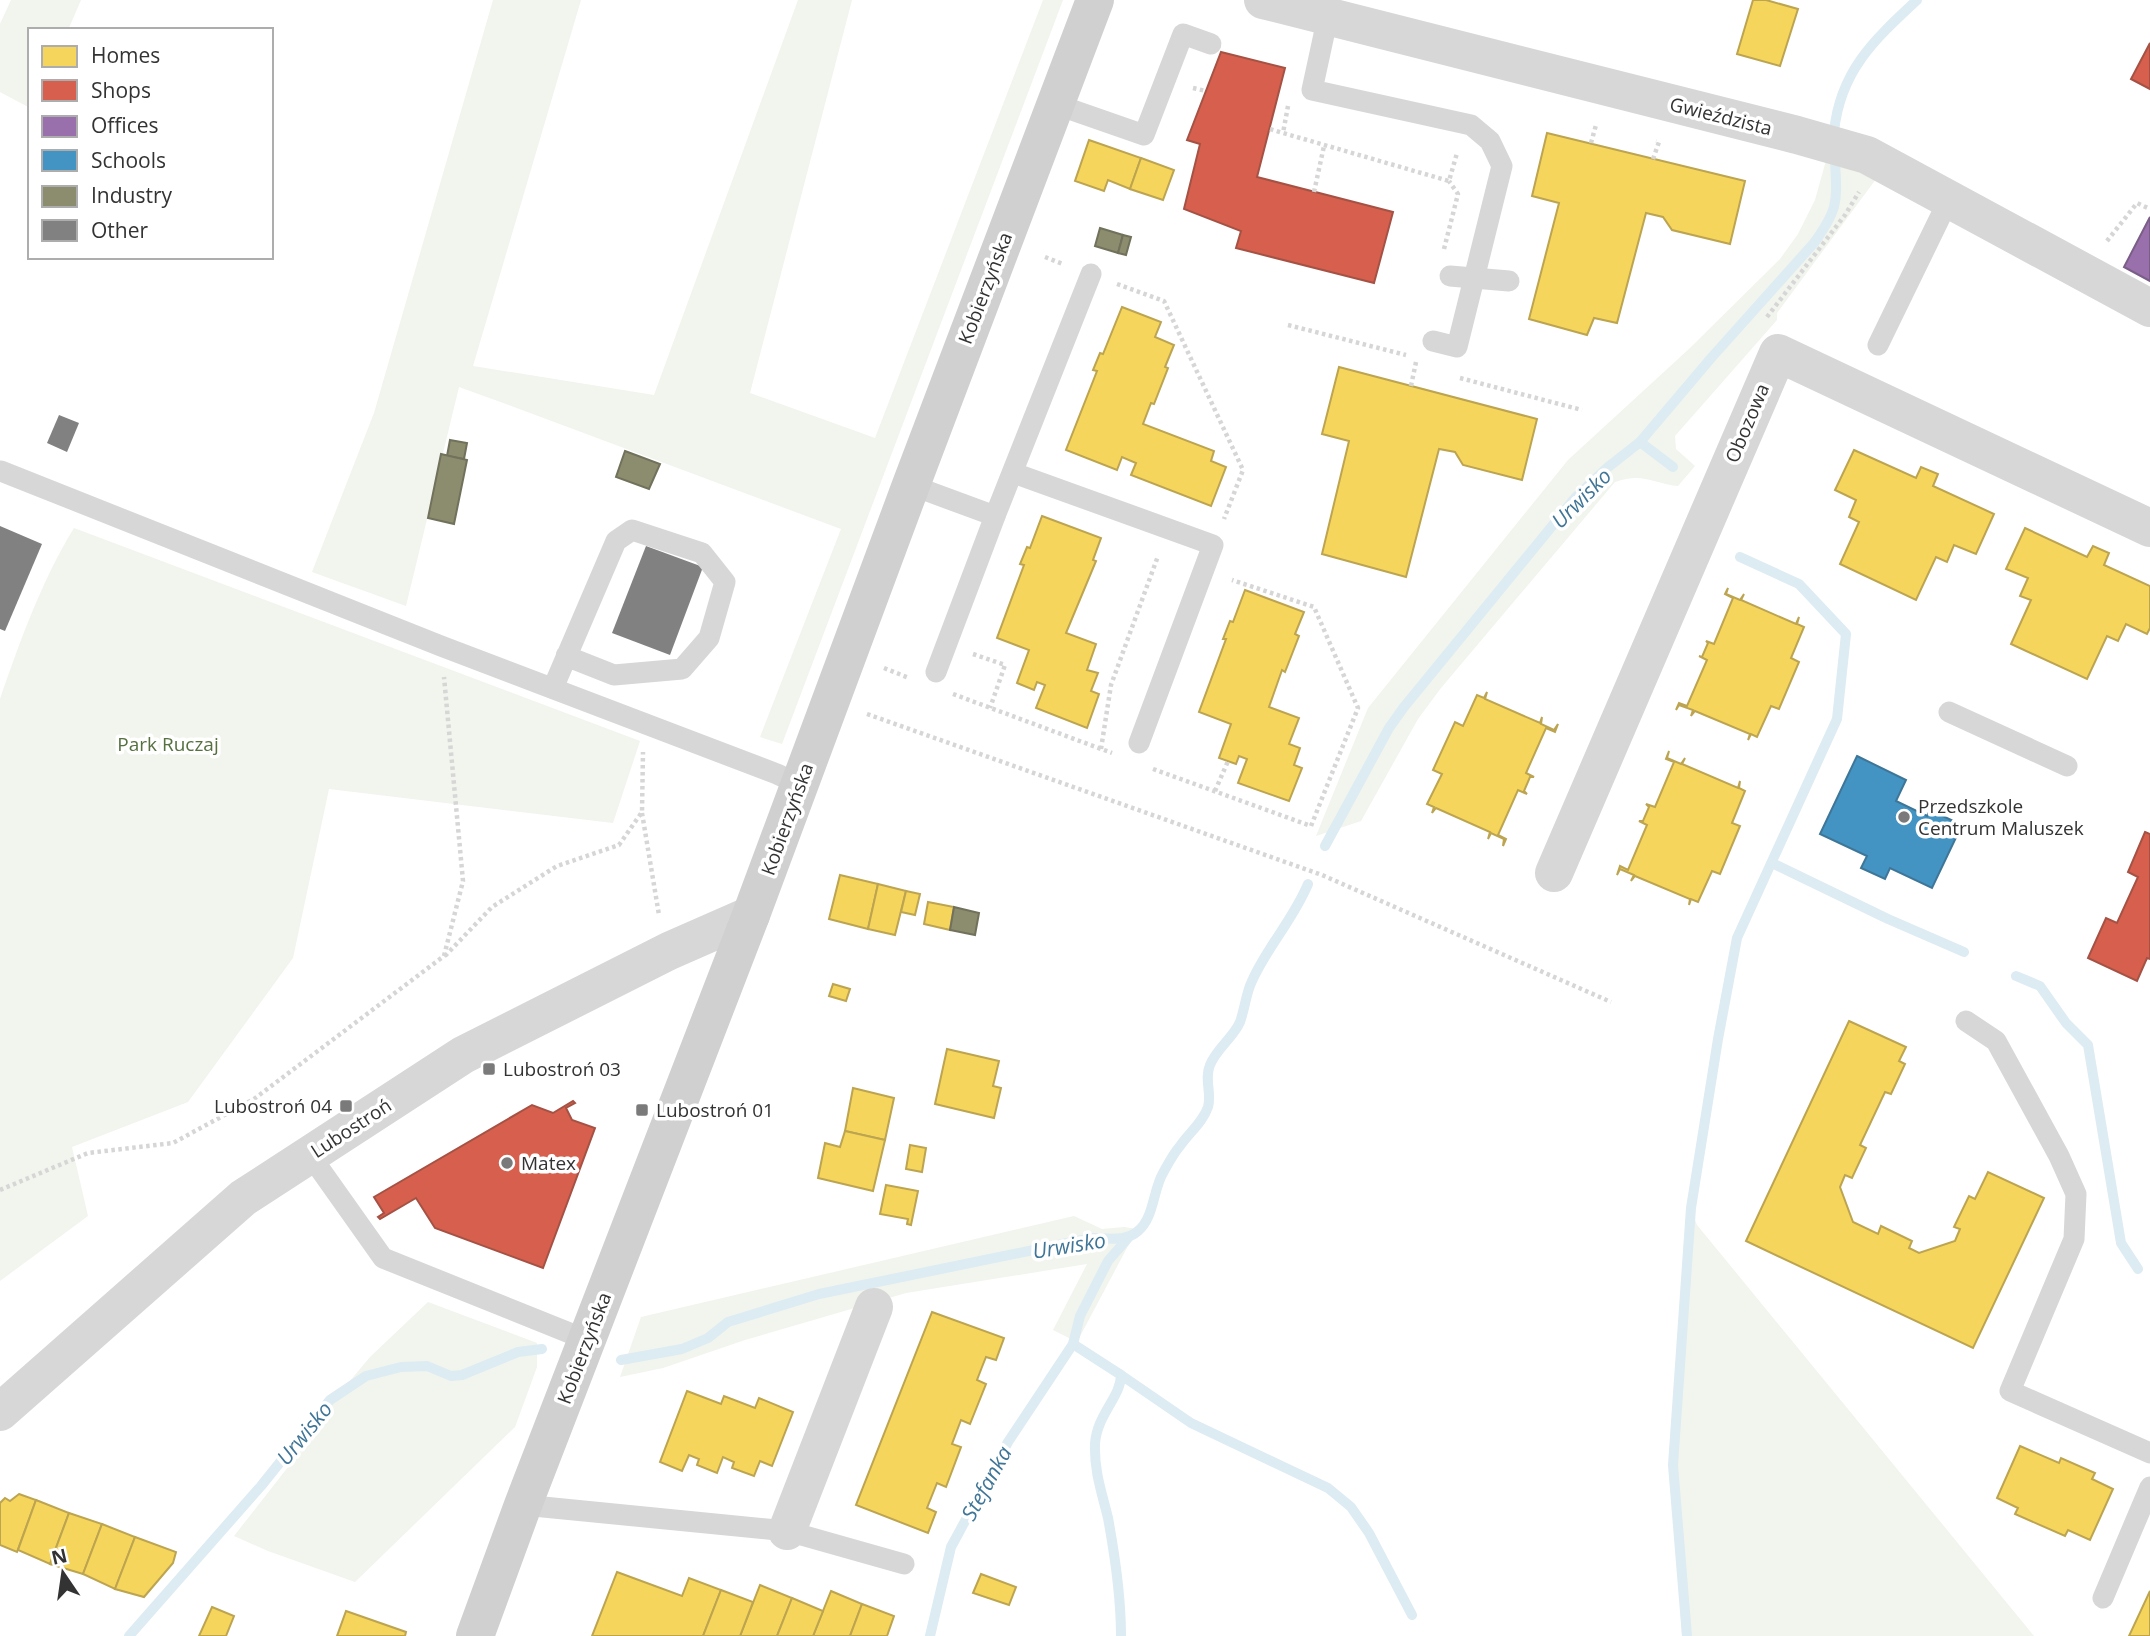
<svg xmlns="http://www.w3.org/2000/svg" width="2150" height="1636" font-family="'Open Sans',sans-serif">
<style>
.green{fill:#f1f5ed}
.homes{fill:#f6d55c;stroke:#bca450;stroke-width:2}
.shops{fill:#d6604d;stroke:#a55245;stroke-width:2}
.offices{fill:#9970ab;stroke:#7a5e87;stroke-width:2}
.schools{fill:#4393c3;stroke:#3e7698;stroke-width:2}
.industry{fill:#8c8c6e;stroke:#71715c;stroke-width:2}
.lines{fill:none;stroke-linecap:round;stroke-linejoin:round}
.stream{stroke:#ddebf3;stroke-width:10}
.building{fill:#818181}
.path{stroke:#d6d6d6;stroke-width:4.5;stroke-dasharray:3.5 3.5;stroke-linecap:butt}
.lane{stroke:#d7d7d7;stroke-width:21}
.street{stroke:#d7d7d7;stroke-width:38}
.secondary{stroke:#d0d0d0;stroke-width:38}
.poi-dot{fill:#7a7a7a;stroke:#fff;stroke-width:2.5}
.labels{text-anchor:middle;dominant-baseline:central;stroke-width:7;stroke-linejoin:round;paint-order:stroke}
.street-label{font-size:19px;fill:#333;stroke:#fff}
.park-label{font-size:19px;fill:#56703f;stroke:#fff}
.poi-label{font-size:19px;fill:#333;stroke:#fff;text-anchor:start}
.water-label{font-size:21px;font-style:italic;fill:#3f7597;stroke:#fff}
</style>
<rect width="100%" height="100%" fill="#fff"/>
<!-- green -->
<g class="green">
<path d="M11,0H81L68,30H30V108L0,92V24Z"/>
<path d="M493,0H581L473,366L654,395L798,0H852L750,393L875,438L1043,0H1063L782,744L760,737L841,529L495,400L459,387L406,606L312,572L374,413Z"/>
<path d="M1827,157L1876,179L1777,313V320L1675,436L1676,449L1695,466L1678,486C1652,483 1642,472 1615,482L1441,688L1418,719L1361,821L1316,836L1368,708L1568,460L1690,348L1780,259L1798,234L1815,200Z"/>
<path d="M74,528L640,741L613,823L329,789L293,958L188,1102L72,1147L88,1216L0,1281V699C20,641 42,580 74,528Z"/>
<path d="M1690,1208L1697,1225L2034,1636H1682L1671,1465Z"/>
<path d="M1074,1216L1102,1229L1124,1227L1137,1229L1077,1342L1053,1330L1087,1264L906,1293L745,1340L663,1368L620,1377L641,1317Z"/>
<path d="M428,1302L537,1343V1367L515,1427L355,1582L268,1551L234,1536L306,1444L329,1406L370,1357Z"/>
</g>
<!-- homes -->
<g class="homes">
<path d="M1753,0H1766L1798,9L1780,66L1737,54Z"/>
<path d="M1547,133L1745,181L1730,244L1672,230L1663,217L1646,213L1617,323L1594,318L1587,335L1529,319L1559,203L1532,196Z"/>
<path d="M1089,140L1141,158L1130,189L1108,180L1104,191L1075,181Z"/>
<path d="M1141,158L1174,170L1163,200L1130,189Z"/>
<path d="M1122,307L1161,322L1155,337L1174,345L1165,367L1168,368L1154,404L1151,403L1143,424L1214,451L1211,461L1226,467L1211,506L1131,475L1136,463L1122,457L1117,470L1066,450L1097,371L1093,370L1100,353L1103,354Z"/>
<path d="M1339,367L1537,419L1522,480L1463,465L1455,452L1439,449L1406,577L1322,554L1349,441L1322,434Z"/>
<path d="M1854,450L1916,478L1921,467L1938,474L1933,486L1994,514L1976,554L1954,545L1947,562L1936,557L1916,600L1840,564L1859,522L1849,517L1856,500L1835,490Z"/>
<path d="M1042,516L1101,538L1093,560L1096,561L1066,633L1096,644L1087,670L1098,673L1091,691L1099,694L1087,728L1036,708L1045,685L1037,682L1034,690L1017,683L1029,650L997,638L1024,565L1020,564L1027,547L1030,548Z"/>
<path d="M2025,528L2087,557L2093,546L2109,553L2104,565L2150,586V628L2147,634L2126,624L2118,641L2107,636L2087,679L2011,644L2031,600L2020,596L2028,578L2006,569Z"/>
<path d="M1728,588L1726,594L1740,600L1744,594L1741,600L1796,624L1799,617L1797,624L1804,627L1791,658L1799,662L1779,709L1771,706L1757,737L1751,734L1748,740L1750,734L1695,711L1691,716L1693,710L1679,705L1676,710L1679,703L1687,706L1707,660L1699,656L1702,657L1708,643L1706,641L1714,644L1733,598L1725,594Z"/>
<path d="M1245,590L1304,612L1295,634L1299,636L1285,672L1282,670L1269,707L1299,718L1289,744L1300,748L1294,765L1302,768L1289,801L1238,783L1247,759L1239,756L1236,764L1219,758L1231,724L1199,712L1226,639H1223L1230,621L1233,622Z"/>
<path d="M1487,692L1485,699L1540,723L1542,717L1541,724L1554,730L1558,724L1555,732L1546,728L1526,773L1534,777H1530L1524,791L1527,794L1518,790L1498,835L1506,839L1503,846L1504,839L1491,833L1488,839L1490,832L1436,808L1432,813L1434,807L1427,804L1442,774L1433,770L1455,722L1463,726L1477,695L1484,698Z"/>
<path d="M1669,751L1667,758L1681,764L1685,758L1682,764L1738,788L1740,781L1739,788L1745,791L1732,823L1740,826L1720,874L1712,871L1698,902L1691,899L1689,905L1690,899L1635,876L1631,881L1634,875L1620,869L1617,875L1620,866L1628,870L1647,825L1639,821H1643L1649,807L1646,804L1655,807L1674,762L1666,759Z"/>
<path d="M840,875L878,884L868,929L829,919Z"/>
<path d="M878,884L906,891L895,935L868,929Z"/>
<path d="M906,891L920,894L915,915L901,912Z"/>
<path d="M928,902L954,907L950,930L924,924Z"/>
<path d="M833,984L850,989L846,1001L829,996Z"/>
<path d="M1849,1021L1906,1047L1899,1061L1905,1064L1891,1094L1885,1092L1860,1145L1866,1148L1852,1178L1845,1175L1840,1187L1853,1222L1878,1234L1881,1226L1912,1241L1909,1248L1919,1253L1955,1241L1960,1229L1954,1227L1969,1196L1975,1199L1988,1172L2044,1198L1973,1348L1746,1241Z"/>
<path d="M947,1049L999,1061L993,1086L1001,1088L994,1118L935,1104Z"/>
<path d="M853,1088L894,1098L885,1140L845,1131Z"/>
<path d="M845,1131L885,1140L873,1191L818,1178L825,1143L840,1147Z"/>
<path d="M910,1145L926,1148L922,1172L906,1169Z"/>
<path d="M886,1185L918,1191L911,1225L907,1224L908,1219L880,1214Z"/>
<path d="M932,1312L1004,1338L996,1360L986,1357L982,1367L977,1380L986,1384L970,1424L961,1420L952,1444L961,1447L946,1487L937,1483L927,1508L936,1512L928,1533L856,1505Z"/>
<path d="M687,1391L721,1404L724,1396L755,1408L759,1398L793,1412L772,1466L760,1461L754,1476L732,1468L734,1462L723,1457L717,1473L697,1465L699,1459L689,1455L682,1471L660,1462Z"/>
<path d="M2020,1446L2059,1463L2061,1458L2095,1473L2092,1479L2113,1489L2090,1540L2068,1530L2065,1536L2015,1514L2018,1508L1997,1498Z"/>
<path d="M19,1494L36,1500L17,1552L0,1545V1503L5,1498L10,1501Z"/>
<path d="M36,1500L69,1513L50,1564L18,1550Z"/>
<path d="M69,1513L102,1524L83,1574L50,1564Z"/>
<path d="M102,1524L135,1537L115,1589L83,1574Z"/>
<path d="M135,1537L176,1552L173,1563L144,1597L115,1589Z"/>
<path d="M617,1572L682,1596L689,1578L721,1590L703,1636H592Z"/>
<path d="M981,1574L1016,1587L1009,1605L973,1593Z"/>
<path d="M760,1585L792,1598L777,1636H740Z"/>
<path d="M721,1590L753,1602L740,1636H703Z"/>
<path d="M831,1591L862,1604L850,1636H813Z"/>
<path d="M2150,1591V1636H2129Z"/>
<path d="M792,1598L823,1611L813,1636H777Z"/>
<path d="M862,1604L894,1616L887,1636H850Z"/>
<path d="M212,1607L234,1616L226,1636H199Z"/>
<path d="M346,1611L406,1632L405,1636H337Z"/>
</g>
<!-- shops -->
<g class="shops">
<path d="M2150,43V89L2131,79Z"/>
<path d="M1221,52L1285,68L1257,177L1393,212L1374,283L1236,248L1241,231L1184,209L1200,144L1187,140Z"/>
<path d="M2145,832L2150,834V959L2147,958L2137,981L2088,958L2106,918L2117,923L2138,877L2128,872Z"/>
<path d="M573,1101L575,1103L566,1108L572,1120L595,1128L543,1268L435,1228L416,1198L380,1219L378,1217L384,1213L374,1197L532,1105L553,1113Z"/>
</g>
<!-- offices -->
<path class="offices" d="M2150,217V281L2124,267Z"/>
<!-- schools -->
<path class="schools" d="M1857,756L1906,780L1896,801L1927,816L1930,810L1962,825L1932,888L1890,868L1885,879L1861,868L1867,856L1820,834Z"/>
<!-- industry -->
<g class="industry">
<path d="M1100,228L1123,235L1118,253L1095,246Z"/>
<path d="M1123,235L1131,237L1126,255L1118,253Z"/>
<path d="M450,440L467,443L464,459L447,456Z"/>
<path d="M625,451L660,464L649,489L616,477Z"/>
<path d="M441,454L467,460L454,524L428,518Z"/>
<path d="M954,907L979,913L975,935L950,930Z"/>
</g>
<g class="lines">
<!-- stream -->
<g class="stream">
<path d="M1834,132C1840,71 1874,40 1917,0"/>
<path d="M1640,442L1673,467"/>
<path d="M1325,846L1389,728L1404,707L1575,498L1607,468L1640,442L1712,357L1814,243C1839,208 1837,202 1835,160"/>
<path d="M1772,863L1888,919L1964,952"/>
<path d="M2016,976L2040,986L2066,1023L2088,1045L2121,1243L2138,1269"/>
<path d="M1073,1344L1121,1375C1121,1397 1097,1414 1095,1444C1094,1471 1102,1493 1108,1518C1115,1556 1121,1597 1121,1636"/>
<path d="M621,1360L682,1349L708,1338L728,1322L819,1294L1092,1238C1108,1238 1126,1242 1138,1231C1154,1218 1153,1190 1163,1173C1168,1164 1173,1154 1180,1146C1189,1133 1203,1122 1208,1107C1212,1094 1204,1079 1210,1065C1217,1048 1233,1038 1240,1022C1245,1008 1246,993 1252,981C1267,947 1293,920 1308,884"/>
<path d="M1121,1375L1191,1423L1328,1488L1351,1507L1369,1533L1412,1615"/>
<path d="M129,1636L261,1486L330,1400L366,1376L401,1367L427,1366L451,1376L462,1375L518,1352L542,1349"/>
<path d="M930,1636L951,1547L1008,1442L1073,1344L1080,1316L1108,1261L1128,1238"/>
<path d="M1687,1636L1673,1465L1691,1208L1718,1039L1737,938L1837,719L1846,634L1799,584L1740,557"/>
</g>
</g>
<!-- building -->
<g class="building">
<path d="M59,415L79,423L67,452L47,443Z"/>
<path d="M0,526L42,544L5,631L0,629Z"/>
<path d="M646,546L703,567L670,655L612,633Z"/>
</g>
<g class="lines">
<!-- path -->
<g class="path">
<path d="M1193,88L1206,91"/>
<path d="M1288,106L1283,133L1449,181L1457,153"/>
<path d="M1270,129L1283,133"/>
<path d="M1591,143L1596,125"/>
<path d="M1653,159L1659,142L1656,141"/>
<path d="M1314,192L1324,146"/>
<path d="M2107,241L2137,203L2150,209"/>
<path d="M1444,249L1458,194L1449,181"/>
<path d="M1045,257L1063,264"/>
<path d="M1117,284L1164,301L1243,470L1224,519"/>
<path d="M1767,317L1845,215L1859,192"/>
<path d="M1288,325L1406,355"/>
<path d="M1460,378L1582,410"/>
<path d="M1411,386L1416,362"/>
<path d="M973,654L1005,665L990,708"/>
<path d="M884,668L909,678"/>
<path d="M953,694L1112,753"/>
<path d="M867,714L1322,875L1611,1002"/>
<path d="M1101,749L1111,685L1158,556"/>
<path d="M1153,769L1311,826L1358,708L1314,607L1232,580"/>
<path d="M1215,791L1228,761"/>
<path d="M642,813L659,915"/>
<path d="M445,956L492,907L557,866L619,845L642,812L643,752"/>
<path d="M0,1190L88,1153L173,1143L254,1099L444,956L463,881L444,677"/>
</g>
<!-- lane -->
<g class="lane">
<path d="M1328,16L1312,90L1471,125L1490,141L1502,166L1457,347L1433,341"/>
<path d="M1055,104L1144,135L1183,34L1211,44"/>
<path d="M1450,276L1509,281"/>
<path d="M1878,345L1949,199"/>
<path d="M1,471L441,646L777,774L800,785"/>
<path d="M1014,473L1213,545L1139,743"/>
<path d="M911,485L995,516L936,672"/>
<path d="M995,516L1091,274"/>
<path d="M553,688L616,541L632,530L702,553L725,582L709,638L682,669L614,675L566,656"/>
<path d="M1949,712L2067,766"/>
<path d="M1966,1021L1996,1041L2059,1156L2076,1194L2074,1239L2010,1391L2150,1453"/>
<path d="M310,1155L383,1258L587,1340"/>
<path d="M523,1505L787,1531L904,1564"/>
<path d="M2103,1598L2150,1487"/>
</g>
<!-- street -->
<g class="street">
<path d="M1263,0L1797,135L1867,155L2150,308"/>
<path d="M1554,873L1778,353L2150,528"/>
<path d="M0,1412L243,1198L463,1055L669,951L751,915"/>
<path d="M787,1531L874,1307"/>
</g>
<!-- secondary -->
<path class="secondary" d="M475,1636L523,1505L751,915L911,485L1095,0"/>
</g>
<!-- markers -->
<g class="poi-dot">
<circle cx="1904" cy="817" r="7"/>
<rect x="482" y="1062" width="14" height="14" rx="3.5"/>
<rect x="339" y="1099" width="14" height="14" rx="3.5"/>
<rect x="635" y="1103" width="14" height="14" rx="3.5"/>
<circle cx="507" cy="1163" r="7"/>
</g>
<g class="labels">
<!-- street labels -->
<g class="street-label">
<text transform="translate(1721 116) rotate(14)">Gwieździsta</text>
<text transform="translate(985 288) rotate(-69)">Kobierzyńska</text>
<text transform="translate(1747 423) rotate(-67)">Obozowa</text>
<text transform="translate(787 819) rotate(-70)">Kobierzyńska</text>
<text transform="translate(351 1128) rotate(-33)">Lubostroń</text>
<text transform="translate(584 1348) rotate(-69)">Kobierzyńska</text>
</g>
<!-- park labels -->
<g class="park-label">
<text x="168" y="744">Park Ruczaj</text>
</g>
<!-- poi labels -->
<g class="poi-label">
<text x="1918" y="806">Przedszkole<tspan x="1918" dy="22">Centrum Maluszek</tspan></text>
<text x="503" y="1069">Lubostroń 03</text>
<text x="332" y="1106" text-anchor="end">Lubostroń 04</text>
<text x="656" y="1110">Lubostroń 01</text>
<text x="521" y="1163">Matex</text>
</g>
<!-- water labels -->
<g class="water-label">
<text transform="translate(1581 498) rotate(-45)">Urwisko</text>
<text transform="translate(1069 1245) rotate(-9)">Urwisko</text>
<text transform="translate(304 1433) rotate(-51)">Urwisko</text>
<text transform="translate(986 1483) rotate(-61)">Stefanka</text>
</g>
</g>
<!-- legend -->
<rect x="28" y="28" width="245" height="231" fill="#ffffff" stroke="#adadad" stroke-width="2"/>
<rect x="42" y="46" width="35" height="21" fill="#f6d55c" stroke="#adadad" stroke-width="2"/>
<text x="91" y="63" font-size="21" fill="#333333">Homes</text>
<rect x="42" y="80" width="35" height="21" fill="#d6604d" stroke="#adadad" stroke-width="2"/>
<text x="91" y="98" font-size="21" fill="#333333">Shops</text>
<rect x="42" y="116" width="35" height="21" fill="#9970ab" stroke="#adadad" stroke-width="2"/>
<text x="91" y="133" font-size="21" fill="#333333">Offices</text>
<rect x="42" y="150" width="35" height="21" fill="#4393c3" stroke="#adadad" stroke-width="2"/>
<text x="91" y="168" font-size="21" fill="#333333">Schools</text>
<rect x="42" y="186" width="35" height="21" fill="#8c8c6e" stroke="#adadad" stroke-width="2"/>
<text x="91" y="203" font-size="21" fill="#333333">Industry</text>
<rect x="42" y="220" width="35" height="21" fill="#818181" stroke="#adadad" stroke-width="2"/>
<text x="91" y="238" font-size="21" fill="#333333">Other</text>
<!-- north arrow -->
<g transform="translate(63 1573) rotate(347)" stroke="#ffffff" stroke-width="5" paint-order="stroke">
<path d="M0-5L12 26L0 18L-12 26Z" fill="#333333"/>
<text y="-10" font-size="19" font-weight="bold" text-anchor="middle" fill="#333333">N</text>
</g>
</svg>
